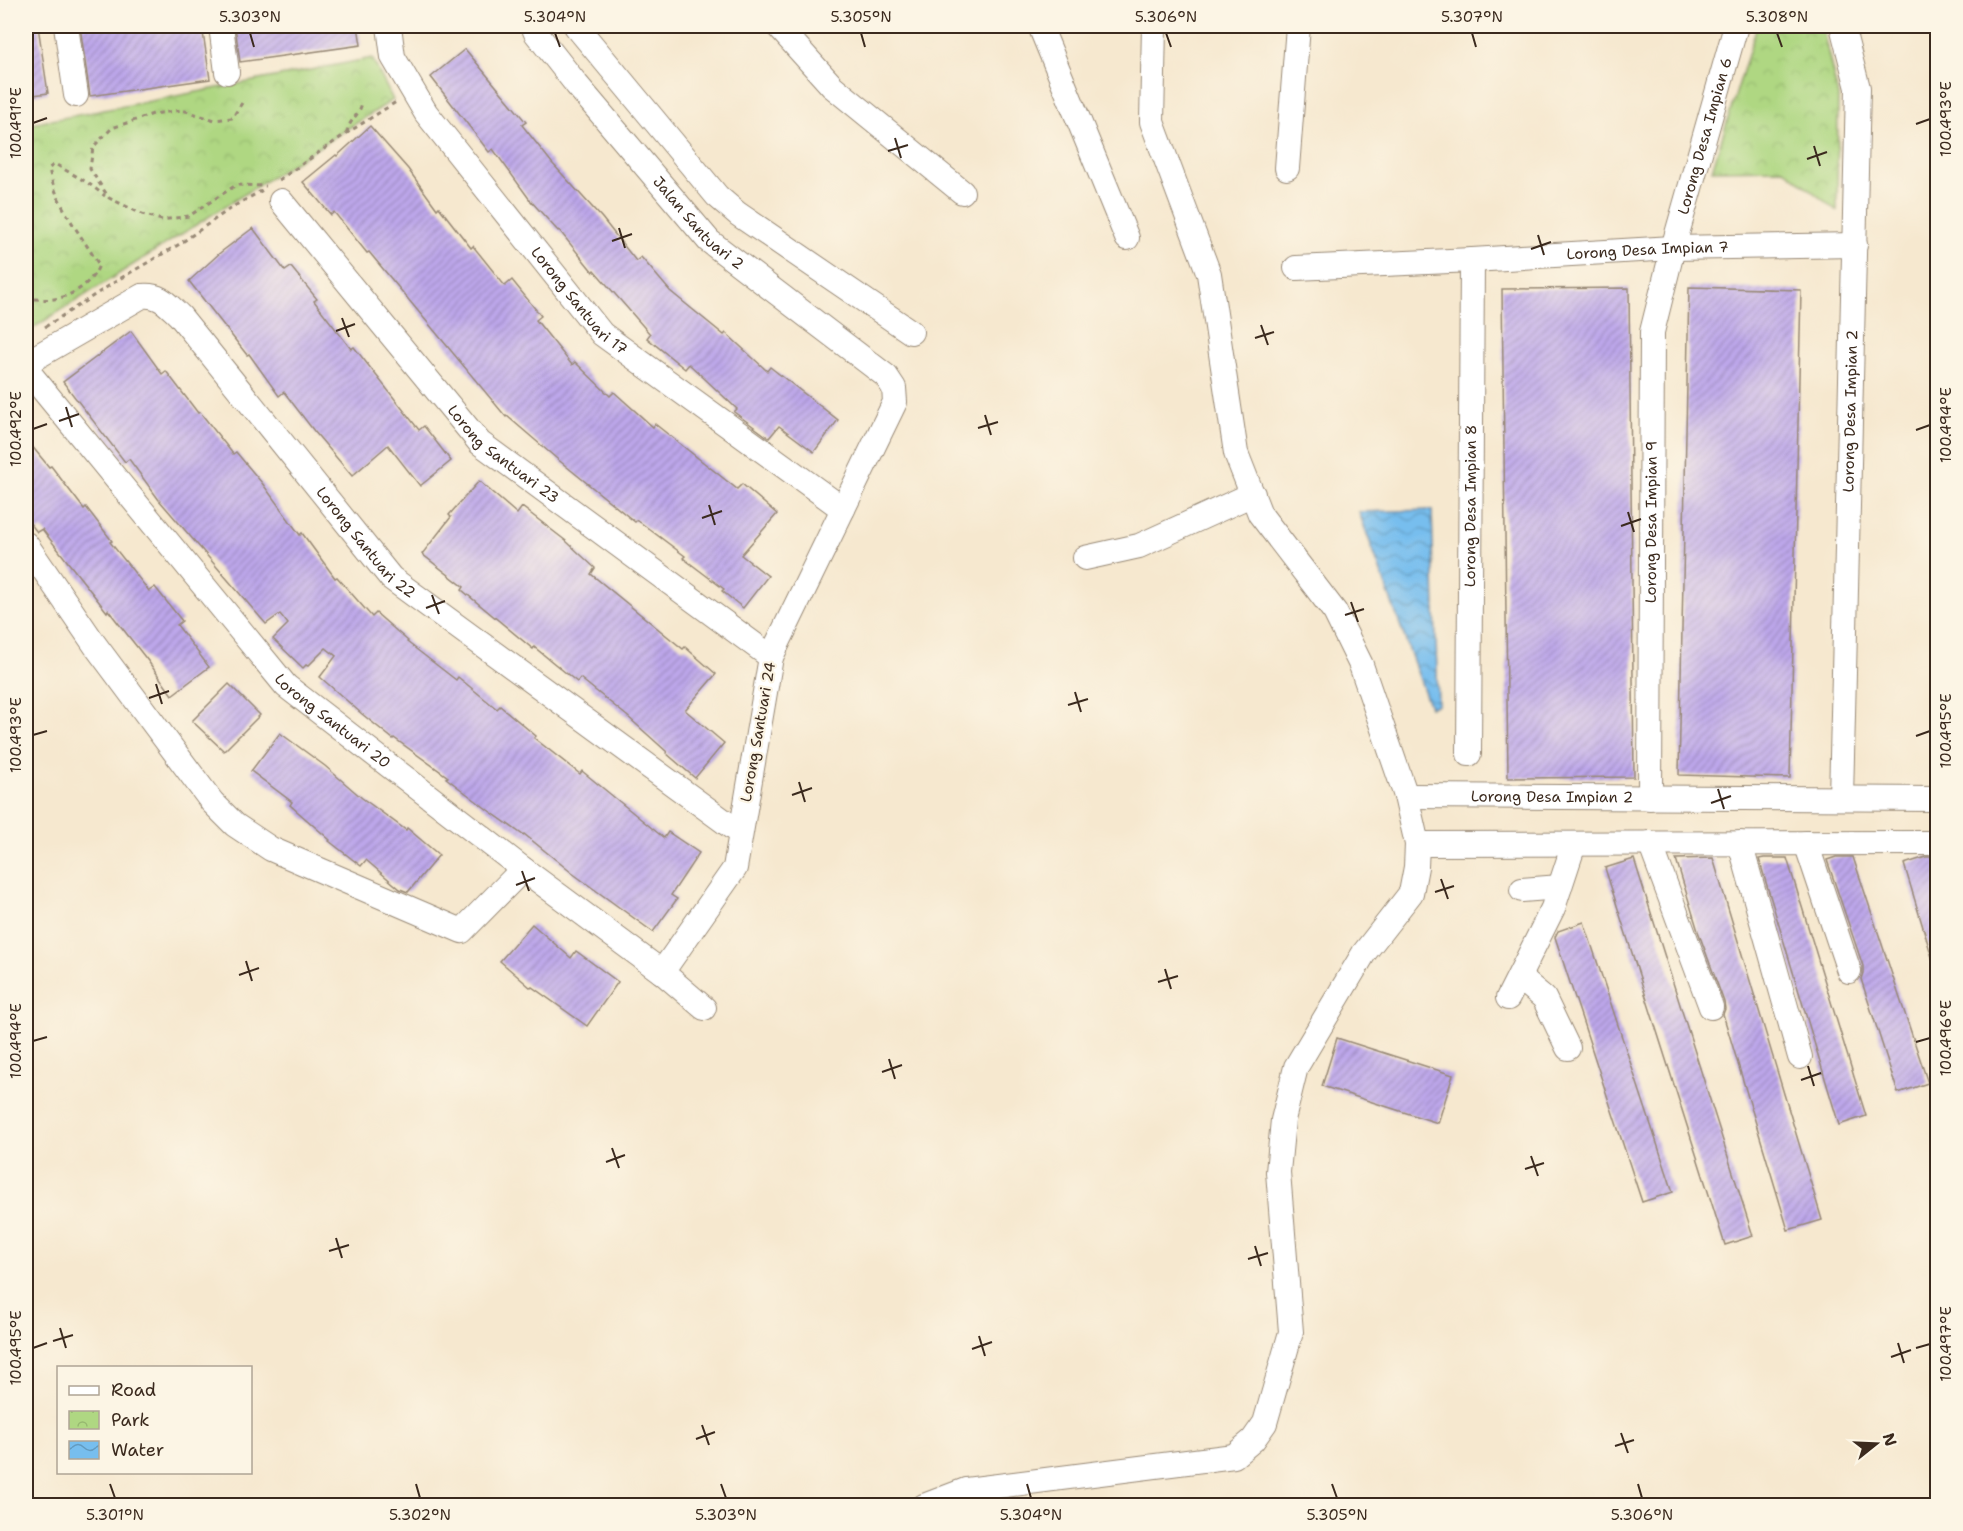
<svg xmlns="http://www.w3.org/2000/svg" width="1963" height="1531" font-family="'Shantell Sans',sans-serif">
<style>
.park{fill:url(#park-crowns);stroke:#758050;stroke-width:1.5}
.water{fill:url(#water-waves);stroke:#597486;stroke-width:1.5}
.building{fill:url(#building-hatch)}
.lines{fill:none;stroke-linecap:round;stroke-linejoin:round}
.minor-casing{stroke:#988976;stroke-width:26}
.path{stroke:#988976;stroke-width:3;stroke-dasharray:4.5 4.5;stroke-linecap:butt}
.minor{stroke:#fff;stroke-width:24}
.ticks{fill:none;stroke:#3b2a1e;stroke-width:2}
.labels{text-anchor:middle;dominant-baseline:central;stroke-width:4.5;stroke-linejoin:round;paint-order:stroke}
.street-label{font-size:15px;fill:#3b2a1e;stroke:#fcf5e5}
.neatline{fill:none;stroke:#3b2a1e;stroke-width:2}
.ticks-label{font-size:15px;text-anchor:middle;fill:#3b2a1e}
</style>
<defs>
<pattern id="park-crowns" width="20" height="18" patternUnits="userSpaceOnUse" patternTransform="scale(1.5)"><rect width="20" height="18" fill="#afd782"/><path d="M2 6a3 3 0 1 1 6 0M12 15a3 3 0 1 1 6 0" fill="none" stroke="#97b970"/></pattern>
<pattern id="water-waves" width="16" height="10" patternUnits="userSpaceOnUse" patternTransform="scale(1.5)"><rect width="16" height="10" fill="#77beee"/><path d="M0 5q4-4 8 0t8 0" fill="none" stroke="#639bc0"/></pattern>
<pattern id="building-hatch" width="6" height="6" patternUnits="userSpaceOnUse" patternTransform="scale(1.5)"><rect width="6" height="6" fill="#bda7eb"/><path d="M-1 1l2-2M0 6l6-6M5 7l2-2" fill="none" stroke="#9b88be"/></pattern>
</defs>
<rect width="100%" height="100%" fill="#fcf5e5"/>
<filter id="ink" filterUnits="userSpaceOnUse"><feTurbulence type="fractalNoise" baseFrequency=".0167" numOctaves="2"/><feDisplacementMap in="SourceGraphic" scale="12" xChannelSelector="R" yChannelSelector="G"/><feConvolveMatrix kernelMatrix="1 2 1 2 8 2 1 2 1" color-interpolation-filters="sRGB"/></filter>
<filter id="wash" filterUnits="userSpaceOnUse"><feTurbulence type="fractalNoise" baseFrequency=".008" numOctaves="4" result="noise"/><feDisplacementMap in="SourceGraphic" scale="24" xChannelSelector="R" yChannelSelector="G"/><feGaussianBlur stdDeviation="1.35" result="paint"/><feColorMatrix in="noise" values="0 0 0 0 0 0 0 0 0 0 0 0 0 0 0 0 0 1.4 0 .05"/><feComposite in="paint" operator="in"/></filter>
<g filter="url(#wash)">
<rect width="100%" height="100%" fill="#f6e8cf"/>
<!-- park -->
<g class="park">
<path d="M1757,26H1822L1838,96L1837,211L1784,169L1712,170Z"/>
<path d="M372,58L393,100L30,330L26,329V125Z"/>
</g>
<!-- water -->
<path class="water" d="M1432,510L1438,705L1430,707L1359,512Z"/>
<g id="blocks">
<!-- building -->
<g class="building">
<path d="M26,26H38L48,93L26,96Z"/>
<path d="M80,26H202L210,79L90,96Z"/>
<path d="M235,26H358L361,45L240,62Z"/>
<path d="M465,49L526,122L522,125L552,163L602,218L636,261L641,257L670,291L724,335L726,333L767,371L770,367L838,420L814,452L779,426L769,438L734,412L737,409L689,364L685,369L647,338L650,334L594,270L593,272L559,230L558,231L530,200L493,149L489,152L431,77Z"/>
<path d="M370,126L408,169L437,209L439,207L471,248L473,246L505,286L512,280L541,316L536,320L572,365L575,362L610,396L614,392L653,427L655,424L737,489L742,484L777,514L741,555L768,576L743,608L722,591L724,589L683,558L685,556L637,520L635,522L556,458L507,416L506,417L369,252L367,253L334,212L331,215L303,182L336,155L337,156Z"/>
<path d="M253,228L285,271L291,267L317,299L314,301L351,349L354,347L419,430L424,426L451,461L420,486L388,445L352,476L314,431L284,392L279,396L249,354L247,355L189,281L221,252Z"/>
<path d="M1689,287L1801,290L1790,778L1679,775Z"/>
<path d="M1629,288L1634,777L1508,778L1502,289Z"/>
<path d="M131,331L162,374L166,371L198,413L200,412L233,454L236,452L262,483L300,535L302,533L335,578L337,577L372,617L376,613L408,641L407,642L456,680L458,677L497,709L500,706L536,736L534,738L580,774L582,771L664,838L668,832L699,853L671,895L677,899L653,932L572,873L524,834L523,835L488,810L446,778L448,777L394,738L393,739L362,714L320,677L336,656L326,648L308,666L306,665L303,668L273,639L288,624L280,614L266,624L159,500L129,459L125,462L63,382Z"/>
<path d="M26,439L49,467L51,466L84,509L86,507L112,541L110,542L149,591L155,587L182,621L177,625L209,667L172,695L148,661L108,610L107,612L42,529L37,532L26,518Z"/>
<path d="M479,481L517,514L522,507L566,541L595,568L591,574L683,649L685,647L716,674L685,710L724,743L695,778L666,753L667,752L627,716L580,678L577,682L534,647L533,649L462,590L464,587L422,554L451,517L449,515Z"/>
<path d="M229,684L260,715L224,751L192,721Z"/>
<path d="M280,733L325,766L362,798L406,830L407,828L439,855L408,892L400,889L366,860L361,866L329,841L330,840L290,805L292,802L251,771Z"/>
<path d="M1836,857H1853L1928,1083L1898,1093L1861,979L1863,973V966L1827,860Z"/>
<path d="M1926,857H1938V964H1934L1904,864Z"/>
<path d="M1713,858L1822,1220L1788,1230L1723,1014L1725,1009L1724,1002L1698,931L1676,859Z"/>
<path d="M1764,858H1787L1866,1116L1839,1125L1759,859Z"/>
<path d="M1634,859L1753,1236L1725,1245L1605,868Z"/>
<path d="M1584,922L1673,1192L1642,1202L1555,937L1558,931Z"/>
<path d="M532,924L571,958L576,951L618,982L587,1026L532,987L531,988L500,961Z"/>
<path d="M1337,1038L1453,1075L1438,1123L1322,1086Z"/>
</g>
</g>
</g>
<g filter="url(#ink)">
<use href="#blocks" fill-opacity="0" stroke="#988976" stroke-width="1.5"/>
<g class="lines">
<!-- minor casing -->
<g class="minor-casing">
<g id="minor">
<path d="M66,26L76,95"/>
<path d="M221,26L227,72"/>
<path id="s1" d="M389,26L393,57L426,113L602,334L843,509"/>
<path id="s2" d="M533,26L536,33L577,85L709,241L886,376L894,388L895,402L771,657L735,868L662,972"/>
<path d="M576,26L717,196L738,214L911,332"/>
<path d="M778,26L832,86L962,192"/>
<path d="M1040,26L1127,238"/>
<path d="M1287,168L1298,26"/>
<path id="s3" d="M281,201L480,443L771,657"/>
<path id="s4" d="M1296,268L1472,260L1673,248L1855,245"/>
<path id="s5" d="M26,363L142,296C160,294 167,304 180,316L391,578L740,833"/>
<path id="s6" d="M26,369L286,686L523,869L662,972L704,1008"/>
<path d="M26,544L95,645L212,802L235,825L271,849L462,931L523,869"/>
<path d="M1085,558L1139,546L1253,494"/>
<path id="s7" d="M1469,754L1472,260"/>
<path id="s8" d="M1406,796L1938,799"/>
<path id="s9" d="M1650,798L1652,332L1673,248L1736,26"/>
<path id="s10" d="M1841,798L1858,88L1842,26"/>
<path d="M1650,843L1711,1007"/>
<path d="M1740,843L1800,1057"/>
<path d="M1806,843L1849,971"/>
<path d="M1417,844L1938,843"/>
<path d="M1522,890L1560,887"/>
<path d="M1519,977L1544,998L1568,1048"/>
<path d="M1508,998L1553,908L1574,844"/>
<path d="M924,1506L966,1490L1234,1456L1253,1440L1265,1423L1291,1332L1278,1172L1283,1120L1296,1067L1364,953L1411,893L1416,867L1417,844L1406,796L1361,665L1335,612L1260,514L1236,453L1209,274L1152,122L1154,26"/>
</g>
</g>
<!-- path -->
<g class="path">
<path d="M242,103L232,118L215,120L182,110L153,114L112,128L93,147L90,169L109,198L142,214L162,220L189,216L236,185L266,186"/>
<path d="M347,133C348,120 361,115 362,101"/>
<path d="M279,180L347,133L396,102"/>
<path d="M26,297L29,299C37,299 46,300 54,299C72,297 93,282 99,265C80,233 55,204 49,168L55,164L88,183L105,196"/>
<path d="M45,327L121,278L178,245L234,206L263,190"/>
</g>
<!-- minor -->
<use href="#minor" class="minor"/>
</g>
</g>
<!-- ticks -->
<path class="ticks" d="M250,33L254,47M555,33L560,47M861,33L865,47M1166,33L1171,47M1472,33L1476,47M1777,33L1782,47M33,123L47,118M1916,124L1930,119M895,138L901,158M1814,146L1820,166M888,151L908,145M1807,159L1827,152M619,228L625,248M1538,235L1544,255M612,241L632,234M1531,249L1551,242M342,318L349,337M1261,325L1268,345M336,331L355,324M1255,338L1274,332M66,407L72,427M985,415L991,435M59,421L79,414M978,428L998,422M33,429L47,424M1916,430L1930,425M709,505L715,525M1628,512L1634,532M702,518L722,511M1621,526L1641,519M432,595L439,614M1351,602L1358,622M426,608L445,601M1345,615L1364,609M156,684L162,704M1075,692L1081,712M149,698L169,691M1068,705L1088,699M33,735L47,731M1916,736L1930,731M799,782L805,802M1718,789L1724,809M792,795L812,788M1711,803L1731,796M522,871L529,891M1441,879L1448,899M516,885L535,878M1435,892L1454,886M246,961L252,981M1165,969L1171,989M239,975L259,968M1158,982L1178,976M33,1041L47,1037M1916,1042L1930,1038M889,1059L895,1079M1808,1066L1814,1086M882,1072L902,1065M1801,1080L1821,1073M612,1148L619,1168M1531,1156L1538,1176M606,1162L625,1155M1525,1169L1544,1163M336,1238L342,1258M1255,1246L1261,1266M329,1251L349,1245M1248,1259L1268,1253M60,1328L66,1348M979,1336L985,1356M53,1341L73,1335M1898,1343L1904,1363M33,1348L47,1343M1916,1348L1930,1344M972,1349L992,1342M1891,1357L1911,1350M702,1425L709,1445M1621,1433L1628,1453M696,1439L715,1432M1615,1446L1634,1440M110,1484L115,1498M416,1484L420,1498M721,1484L726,1498M1027,1484L1031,1498M1332,1484L1337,1498M1638,1484L1642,1498"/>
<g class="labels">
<!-- street labels -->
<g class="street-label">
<text stroke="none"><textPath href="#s9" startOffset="669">Lorong Desa Impian 6</textPath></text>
<text stroke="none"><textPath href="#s2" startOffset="258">Jalan Santuari 2</textPath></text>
<text stroke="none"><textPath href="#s4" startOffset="352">Lorong Desa Impian 7</textPath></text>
<text stroke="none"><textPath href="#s1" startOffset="339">Lorong Santuari 17</textPath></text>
<text stroke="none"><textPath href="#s10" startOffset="387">Lorong Desa Impian 2</textPath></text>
<text stroke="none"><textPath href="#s3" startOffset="338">Lorong Santuari 23</textPath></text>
<text stroke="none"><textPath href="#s7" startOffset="248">Lorong Desa Impian 8</textPath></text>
<text stroke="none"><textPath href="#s9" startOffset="276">Lorong Desa Impian 9</textPath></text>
<text stroke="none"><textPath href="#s5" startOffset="472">Lorong Santuari 22</textPath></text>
<text stroke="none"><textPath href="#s6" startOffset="468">Lorong Santuari 20</textPath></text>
<text transform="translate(758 732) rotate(-80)">Lorong Santuari 24</text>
<text stroke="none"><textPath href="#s8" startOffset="146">Lorong Desa Impian 2</textPath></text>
</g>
</g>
<!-- margin -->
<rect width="1963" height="1531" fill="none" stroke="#fcf5e5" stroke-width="66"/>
<!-- legend -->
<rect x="57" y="1366" width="195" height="108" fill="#fcf5e5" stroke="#afa495" stroke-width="1.5"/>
<rect x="69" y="1386" width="30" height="9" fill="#ffffff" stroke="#afa495" stroke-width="1.5"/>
<text x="111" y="1396" font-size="18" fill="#3b2a1e">Road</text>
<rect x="69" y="1411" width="30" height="18" fill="url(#park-crowns)" stroke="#afa495" stroke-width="1.5"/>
<text x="111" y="1426" font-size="18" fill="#3b2a1e">Park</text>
<rect x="69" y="1441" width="30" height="18" fill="url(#water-waves)" stroke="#afa495" stroke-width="1.5"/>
<text x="111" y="1456" font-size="18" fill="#3b2a1e">Water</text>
<!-- north arrow -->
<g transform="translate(1876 1444) rotate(72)" stroke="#fcf5e5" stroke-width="4.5" paint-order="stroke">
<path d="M0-4.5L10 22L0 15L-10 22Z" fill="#3b2a1e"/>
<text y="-9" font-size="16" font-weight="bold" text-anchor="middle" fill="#3b2a1e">N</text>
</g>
<rect x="33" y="33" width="1897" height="1465" class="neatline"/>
<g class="ticks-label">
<text x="250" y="22">5.303°N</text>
<text x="555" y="22">5.304°N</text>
<text x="861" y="22">5.305°N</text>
<text x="1166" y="22">5.306°N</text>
<text x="1472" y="22">5.307°N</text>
<text x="1777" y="22">5.308°N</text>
<text transform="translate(1946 119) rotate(-90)" y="5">100.493°E</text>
<text transform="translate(16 123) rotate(-90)" y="5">100.491°E</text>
<text transform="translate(1946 425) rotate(-90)" y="5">100.494°E</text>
<text transform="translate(16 429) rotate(-90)" y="5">100.492°E</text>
<text transform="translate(1946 731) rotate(-90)" y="5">100.495°E</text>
<text transform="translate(16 735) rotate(-90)" y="5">100.493°E</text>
<text transform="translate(1946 1038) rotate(-90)" y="5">100.496°E</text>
<text transform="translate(16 1041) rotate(-90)" y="5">100.494°E</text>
<text transform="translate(1946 1344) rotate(-90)" y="5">100.497°E</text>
<text transform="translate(16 1348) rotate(-90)" y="5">100.495°E</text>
<text x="115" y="1520">5.301°N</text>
<text x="420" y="1520">5.302°N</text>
<text x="726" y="1520">5.303°N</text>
<text x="1031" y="1520">5.304°N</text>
<text x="1337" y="1520">5.305°N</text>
<text x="1642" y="1520">5.306°N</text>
</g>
</svg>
